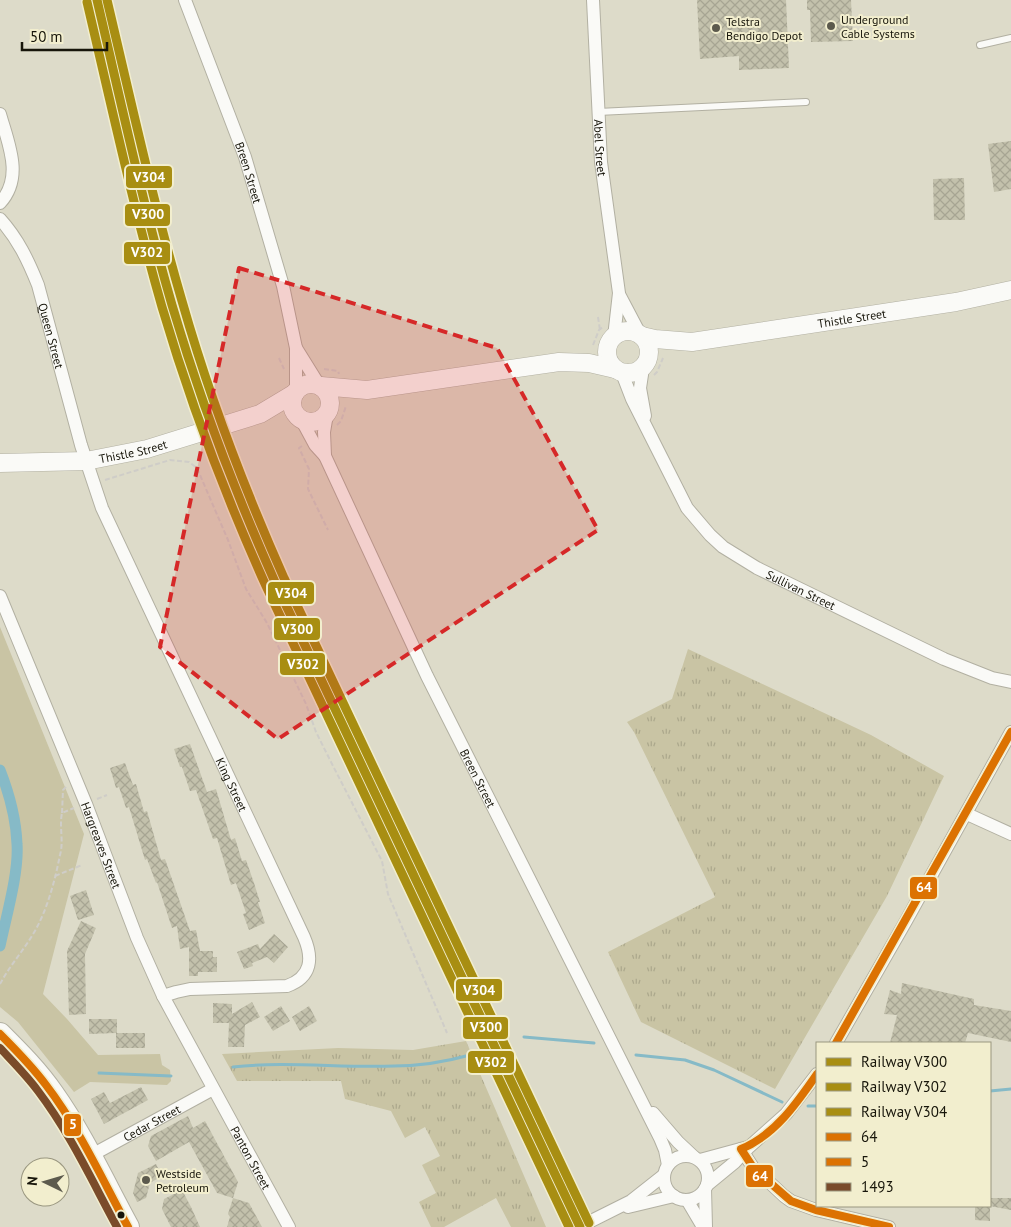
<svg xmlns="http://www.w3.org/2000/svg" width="1011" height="1227" font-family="'PT Sans',sans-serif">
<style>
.grass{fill:url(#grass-tufts)}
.park{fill:#c9c4a4}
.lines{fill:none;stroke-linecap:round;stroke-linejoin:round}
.stream{stroke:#86bac7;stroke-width:3}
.canal{stroke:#86bac7;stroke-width:11}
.building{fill:url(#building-cross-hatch)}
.lane-casing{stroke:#b2b0a2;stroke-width:8}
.street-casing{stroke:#b2b0a2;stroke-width:14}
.secondary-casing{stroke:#b2b0a2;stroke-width:19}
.highway-casing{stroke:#b2b0a2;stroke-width:24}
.path{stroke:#cfcdc8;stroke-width:2;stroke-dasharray:5 2.5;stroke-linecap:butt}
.lane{stroke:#fafaf7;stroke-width:6}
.street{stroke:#fafaf7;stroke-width:12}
.secondary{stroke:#fafaf7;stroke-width:18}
.highway{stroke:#fafaf7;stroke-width:22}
.bus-1-casing{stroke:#f2eece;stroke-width:11}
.bus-2-casing{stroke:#f2eece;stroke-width:11}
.bus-3-casing{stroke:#f2eece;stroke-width:11}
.bus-1{stroke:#dc7202;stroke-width:8}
.bus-2{stroke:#dc7202;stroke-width:8}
.bus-3{stroke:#7a4b2a;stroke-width:8}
.rail-1-casing{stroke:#f2eece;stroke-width:12}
.rail-2-casing{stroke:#f2eece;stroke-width:12}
.rail-3-casing{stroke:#f2eece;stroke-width:12}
.rail-1{stroke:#a88e12;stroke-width:9}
.rail-2{stroke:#a88e12;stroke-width:9}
.rail-3{stroke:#a88e12;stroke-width:9}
.marked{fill:#d62828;fill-opacity:0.2;stroke:#d62828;stroke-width:4;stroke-dasharray:10 6;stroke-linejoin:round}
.poi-dot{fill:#5c5a4d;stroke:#f2eece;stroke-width:2}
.bus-dot{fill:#17150a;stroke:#f2eece;stroke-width:2}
.labels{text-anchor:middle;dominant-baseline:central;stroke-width:4;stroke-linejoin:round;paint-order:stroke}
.poi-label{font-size:12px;fill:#17150a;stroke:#f2eece;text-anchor:start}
.street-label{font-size:12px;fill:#17150a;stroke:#f2eece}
.line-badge{stroke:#f2eece;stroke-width:2}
.badge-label{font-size:14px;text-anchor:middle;font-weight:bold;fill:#fff}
</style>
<defs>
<pattern id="grass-tufts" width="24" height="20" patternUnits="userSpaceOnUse" patternTransform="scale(1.25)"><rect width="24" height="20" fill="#c9c4a4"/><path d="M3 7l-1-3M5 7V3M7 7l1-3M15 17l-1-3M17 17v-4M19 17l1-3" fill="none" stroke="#aca88c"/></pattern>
<pattern id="building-cross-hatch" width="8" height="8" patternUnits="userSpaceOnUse" patternTransform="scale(1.25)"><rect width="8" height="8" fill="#c3c1ac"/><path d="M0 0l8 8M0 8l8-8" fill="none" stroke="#a7a593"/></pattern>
</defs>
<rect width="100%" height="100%" fill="#dddbc9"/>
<!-- grass -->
<g class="grass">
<path d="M688,649L871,735L944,776L887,896L775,1089L641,1022L608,952L715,897L634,732L627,722L672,699Z"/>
<path d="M466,1041L546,1227H511L496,1198L444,1227H431L419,1202L436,1193L422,1165L440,1156L425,1127L405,1138L391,1111L345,1099L341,1081H237L222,1054L338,1048L413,1050Z"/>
</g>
<!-- park -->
<path class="park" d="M0,627L84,834L43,994L67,1019L98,1055L160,1054L162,1065L170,1070L171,1081L167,1085L90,1082L74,1092L18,1022L0,1007Z"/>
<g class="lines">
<!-- stream -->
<g class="stream">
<path d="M524,1037L594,1043"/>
<path d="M636,1055L685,1060L714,1070L782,1102"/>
<path d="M233,1067C286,1061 340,1068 394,1066C419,1066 445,1062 470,1055"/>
<path d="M99,1073L171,1076"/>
<path d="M990,1091L1011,1089"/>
<path d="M808,1106H817"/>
</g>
<!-- canal -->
<path class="canal" d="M0,770C9,793 16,818 17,844C19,873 6,917 0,946"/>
</g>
<!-- building -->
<g class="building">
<path d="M697,0H786L789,68L739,70V56L700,59Z"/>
<path d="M807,0H851L853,41L811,42L810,10H807Z"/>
<path d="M1011,141V189L994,192L988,144Z"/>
<path d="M964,178L965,220H934L933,179Z"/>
<path d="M190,744L207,792L216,789L231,840L235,838L242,861L246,860L254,883L260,902H258L265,923L249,930L243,914L246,913L236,883L231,885L217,838L213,839L196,790L190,791L182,767H180L174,749Z"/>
<path d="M125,763L133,785L136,784L144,812L147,811L161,860L165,859L190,931L196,930L200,951H213V957H217V972H198V976H189V947L180,949L177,926L172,928L157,882L156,883L147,859L145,860L129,807L126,808L119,787L116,788L110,768Z"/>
<path d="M86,890L94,915L78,920L70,896Z"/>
<path d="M81,921L96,928L85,954L86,1014L69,1015L67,951Z"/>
<path d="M274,934L288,947L274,963L267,957L252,963L253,966L244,969L237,952L258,944L260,949Z"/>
<path d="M902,983L974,999V1005L1011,1011V1042L968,1033L965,1043H890L897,1015L884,1014L890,990L901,994Z"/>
<path d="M252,1002L260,1017L245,1025L244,1047H228L229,1023H213V1003L232,1004V1014Z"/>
<path d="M281,1006L290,1021L273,1031L264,1017Z"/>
<path d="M309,1006L317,1021L300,1031L292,1017Z"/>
<path d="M89,1019H117V1033H145V1048H116V1033L89,1034Z"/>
<path d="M141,1087L148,1100L104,1124L91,1099L104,1092L110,1103Z"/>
<path d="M188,1116L193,1128L205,1121L238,1182L233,1198L217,1193L189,1142L156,1161L148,1146L151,1136Z"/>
<path d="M156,1164L162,1176L150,1183L146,1198L137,1202L133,1193L138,1173Z"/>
<path d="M182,1190L191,1207L200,1227H171L162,1209L164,1199Z"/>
<path d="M233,1198L249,1203L262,1227H227L230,1217L228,1214Z"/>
<path d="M990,1198H1011V1210L990,1206V1221L975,1220V1206H990Z"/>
</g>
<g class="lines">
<!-- lane casing -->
<g class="lane-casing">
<g id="lane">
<path d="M980,45L1011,38"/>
<path d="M598,112L806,102"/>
</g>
</g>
<!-- street casing -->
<g class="street-casing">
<g id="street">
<path id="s1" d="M185,0L245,157L283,286L296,348V391"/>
<path id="s2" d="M593,0L601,162L619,293L614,337"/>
<path d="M0,114C8,143 24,177 0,203"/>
<path id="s3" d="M0,219C18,239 28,260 38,285L81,445L102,508L304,937C313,958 312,977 287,986L190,989L176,992L163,996"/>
<path d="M620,296L640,334"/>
<path d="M296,348L319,385"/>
<path d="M643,368L640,388L645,416"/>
<path id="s4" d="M622,373L632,399L687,508L710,535L723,547L757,568L944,659L992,678L1011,682"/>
<path id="s5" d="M301,419L315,445L325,456L427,676L660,1138L665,1150L668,1165"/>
<path d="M325,456L324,432L327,414"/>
<path id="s6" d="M0,596L86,804L137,938L163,996L289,1227"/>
<path d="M967,814L1011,834"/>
<path d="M836,1043L906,921L1011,732"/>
<path d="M653,1113L678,1142L694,1157"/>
<path d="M741,1149L758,1175L768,1181L784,1196L791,1201L816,1210L889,1227"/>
<path id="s7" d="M90,1156L213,1089"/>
<circle cx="686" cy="1178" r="22"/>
<path d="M700,1160L748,1147"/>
<path d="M707,1185L735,1162L749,1147L786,1114L817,1074"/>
<path d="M705,1189L706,1227"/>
<path d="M687,1200L703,1227"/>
<path d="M628,1207L674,1196"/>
<path d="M579,1227L631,1201L664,1175"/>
</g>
</g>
<!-- secondary casing -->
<g class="secondary-casing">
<g id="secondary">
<circle cx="628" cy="352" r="21"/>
<path id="s8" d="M642,336L655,339L692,342L956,302L1011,290"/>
<circle cx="311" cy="403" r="19"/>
<path d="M321,386L367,390L559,362L589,363L615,369"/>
<path id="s9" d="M0,463L86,461L147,449L260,414L295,393"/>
</g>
</g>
<!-- highway casing -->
<g class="highway-casing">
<path id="highway" d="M0,1034C19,1053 38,1072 53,1094C82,1135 104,1183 128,1227"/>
</g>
<!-- path -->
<g class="path">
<path d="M598,317L600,330"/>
<path d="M593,345L599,330L604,326"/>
<path d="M279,358L284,369"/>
<path d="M324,369L338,371L339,374"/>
<path d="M654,375L657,372L663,358"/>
<path d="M337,425L341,421L346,406"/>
<path d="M302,446L299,448L309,469L308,489L328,530"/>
<path d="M105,480L170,460L189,462L197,468L228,540L246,589L267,623L306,704L316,732L331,762L382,861L388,894L447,1033"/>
<path d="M97,799L107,795"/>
<path d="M62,813L63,790L66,787"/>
<path d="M55,876L82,865"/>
<path d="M0,984C10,965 25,949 36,929C48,907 55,880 60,855C64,841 59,827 62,813L74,808"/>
</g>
<!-- lane -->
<use href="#lane" class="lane"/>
<!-- street -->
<use href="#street" class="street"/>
<!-- secondary -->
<use href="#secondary" class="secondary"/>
<!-- highway -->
<use href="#highway" class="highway"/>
<!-- bus-1 casing -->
<g class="bus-1-casing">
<g id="bus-1">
<path d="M836,1043L1011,732"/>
<path d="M817,1074C797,1103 775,1135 741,1149L758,1175L768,1181L791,1201L816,1210L889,1227"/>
</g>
</g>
<!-- bus-2 casing -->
<g class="bus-2-casing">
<path id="bus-2" d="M0,1034C16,1050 32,1066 46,1085C79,1128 102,1179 128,1227"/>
</g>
<!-- bus-3 casing -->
<g class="bus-3-casing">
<path id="bus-3" d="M0,1048C13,1062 27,1076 38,1091C70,1133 92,1181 117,1227"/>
</g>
<!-- bus-1 -->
<use href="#bus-1" class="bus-1"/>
<!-- bus-2 -->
<use href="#bus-2" class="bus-2"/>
<!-- bus-3 -->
<use href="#bus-3" class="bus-3"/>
<!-- rail-1 casing -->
<g class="rail-1-casing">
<path id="rail-1" d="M97,0C121,102 143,205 172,305C200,400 235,492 275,582L580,1227"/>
</g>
<!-- rail-2 casing -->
<g class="rail-2-casing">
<path id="rail-2" d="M87,2C111,104 133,206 162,307C190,402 225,495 266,586L569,1227"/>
</g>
<!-- rail-3 casing -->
<g class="rail-3-casing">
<path id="rail-3" d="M107,0C131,101 153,202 182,301C209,396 244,488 284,578L589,1223"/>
</g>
<!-- rail-1 -->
<use href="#rail-1" class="rail-1"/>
<!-- rail-2 -->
<use href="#rail-2" class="rail-2"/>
<!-- rail-3 -->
<use href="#rail-3" class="rail-3"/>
</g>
<!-- marked area -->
<path class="marked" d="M239,268L497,348L598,530L278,739L160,647Z"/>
<!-- markers -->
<g class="poi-dot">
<circle cx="831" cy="26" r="5"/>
<circle cx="716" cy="28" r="5"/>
<circle cx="146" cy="1180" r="5"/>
</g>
<circle class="bus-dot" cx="121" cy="1215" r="4.5"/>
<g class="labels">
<!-- poi labels -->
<g class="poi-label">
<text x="841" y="19">Underground<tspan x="841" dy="14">Cable Systems</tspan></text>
<text x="726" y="21">Telstra<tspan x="726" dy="14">Bendigo Depot</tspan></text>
<text x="156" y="1173">Westside<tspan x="156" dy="14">Petroleum</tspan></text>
</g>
<!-- street labels -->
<g class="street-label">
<text stroke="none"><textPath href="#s2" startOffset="148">Abel Street</textPath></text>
<text stroke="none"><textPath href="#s1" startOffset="184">Breen Street</textPath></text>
<text stroke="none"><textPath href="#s8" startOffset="212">Thistle Street</textPath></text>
<text stroke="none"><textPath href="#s3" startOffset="129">Queen Street</textPath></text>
<text stroke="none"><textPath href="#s9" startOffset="134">Thistle Street</textPath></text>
<text stroke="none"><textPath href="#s4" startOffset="292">Sullivan Street</textPath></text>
<text stroke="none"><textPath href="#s5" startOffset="401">Breen Street</textPath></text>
<text stroke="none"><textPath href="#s3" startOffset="614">King Street</textPath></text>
<text stroke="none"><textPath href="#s6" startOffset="269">Hargreaves Street</textPath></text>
<text stroke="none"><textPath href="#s7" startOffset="70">Cedar Street</textPath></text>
<text stroke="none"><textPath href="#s6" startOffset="616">Panton Street</textPath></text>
</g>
</g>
<g class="line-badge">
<rect x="125" y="165" width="48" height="24" rx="5" fill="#a88e12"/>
<rect x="124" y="203" width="47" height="24" rx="5" fill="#a88e12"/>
<rect x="123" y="241" width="48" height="24" rx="5" fill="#a88e12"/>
<rect x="267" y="581" width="48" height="24" rx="5" fill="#a88e12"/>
<rect x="273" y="617" width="48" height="24" rx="5" fill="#a88e12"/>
<rect x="279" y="652" width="47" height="24" rx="5" fill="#a88e12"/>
<rect x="909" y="876" width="29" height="24" rx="5" fill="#dc7202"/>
<rect x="455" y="978" width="48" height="24" rx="5" fill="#a88e12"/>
<rect x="462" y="1016" width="47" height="24" rx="5" fill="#a88e12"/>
<rect x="467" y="1050" width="48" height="24" rx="5" fill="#a88e12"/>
<rect x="63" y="1113" width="19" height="24" rx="5" fill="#dc7202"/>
<rect x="745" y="1164" width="29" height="24" rx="5" fill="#dc7202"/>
</g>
<g class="badge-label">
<text x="149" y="182">V304</text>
<text x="148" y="219">V300</text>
<text x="147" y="257">V302</text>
<text x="291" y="598">V304</text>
<text x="297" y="634">V300</text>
<text x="303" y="669">V302</text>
<text x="924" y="892">64</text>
<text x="479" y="995">V304</text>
<text x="486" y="1032">V300</text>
<text x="491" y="1067">V302</text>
<text x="73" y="1129">5</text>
<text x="760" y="1181">64</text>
</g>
<!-- legend -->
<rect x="816" y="1042" width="175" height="165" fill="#f2eece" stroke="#9a9780"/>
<rect x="826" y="1058" width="25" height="8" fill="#a88e12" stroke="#9a9780"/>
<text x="861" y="1067" font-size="15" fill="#17150a">Railway V300</text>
<rect x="826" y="1083" width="25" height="8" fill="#a88e12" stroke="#9a9780"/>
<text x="861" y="1092" font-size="15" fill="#17150a">Railway V302</text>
<rect x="826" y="1108" width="25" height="8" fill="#a88e12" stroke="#9a9780"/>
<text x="861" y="1117" font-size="15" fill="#17150a">Railway V304</text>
<rect x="826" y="1133" width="25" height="8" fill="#dc7202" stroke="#9a9780"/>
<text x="861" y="1142" font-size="15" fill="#17150a">64</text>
<rect x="826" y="1158" width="25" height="8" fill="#dc7202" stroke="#9a9780"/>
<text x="861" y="1167" font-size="15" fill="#17150a">5</text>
<rect x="826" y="1183" width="25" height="8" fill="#7a4b2a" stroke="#9a9780"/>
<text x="861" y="1192" font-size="15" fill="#17150a">1493</text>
<!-- north arrow -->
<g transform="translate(45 1182) rotate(275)"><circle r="24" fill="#f2eece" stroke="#9a9780"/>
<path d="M0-4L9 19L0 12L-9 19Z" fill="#5c5a4d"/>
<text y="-8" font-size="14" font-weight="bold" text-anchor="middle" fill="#17150a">N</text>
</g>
<!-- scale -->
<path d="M22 42v8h85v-8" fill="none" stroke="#17150a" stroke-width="2.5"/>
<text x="30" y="42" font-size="15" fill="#17150a" stroke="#f2eece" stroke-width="4" paint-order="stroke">50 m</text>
</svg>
